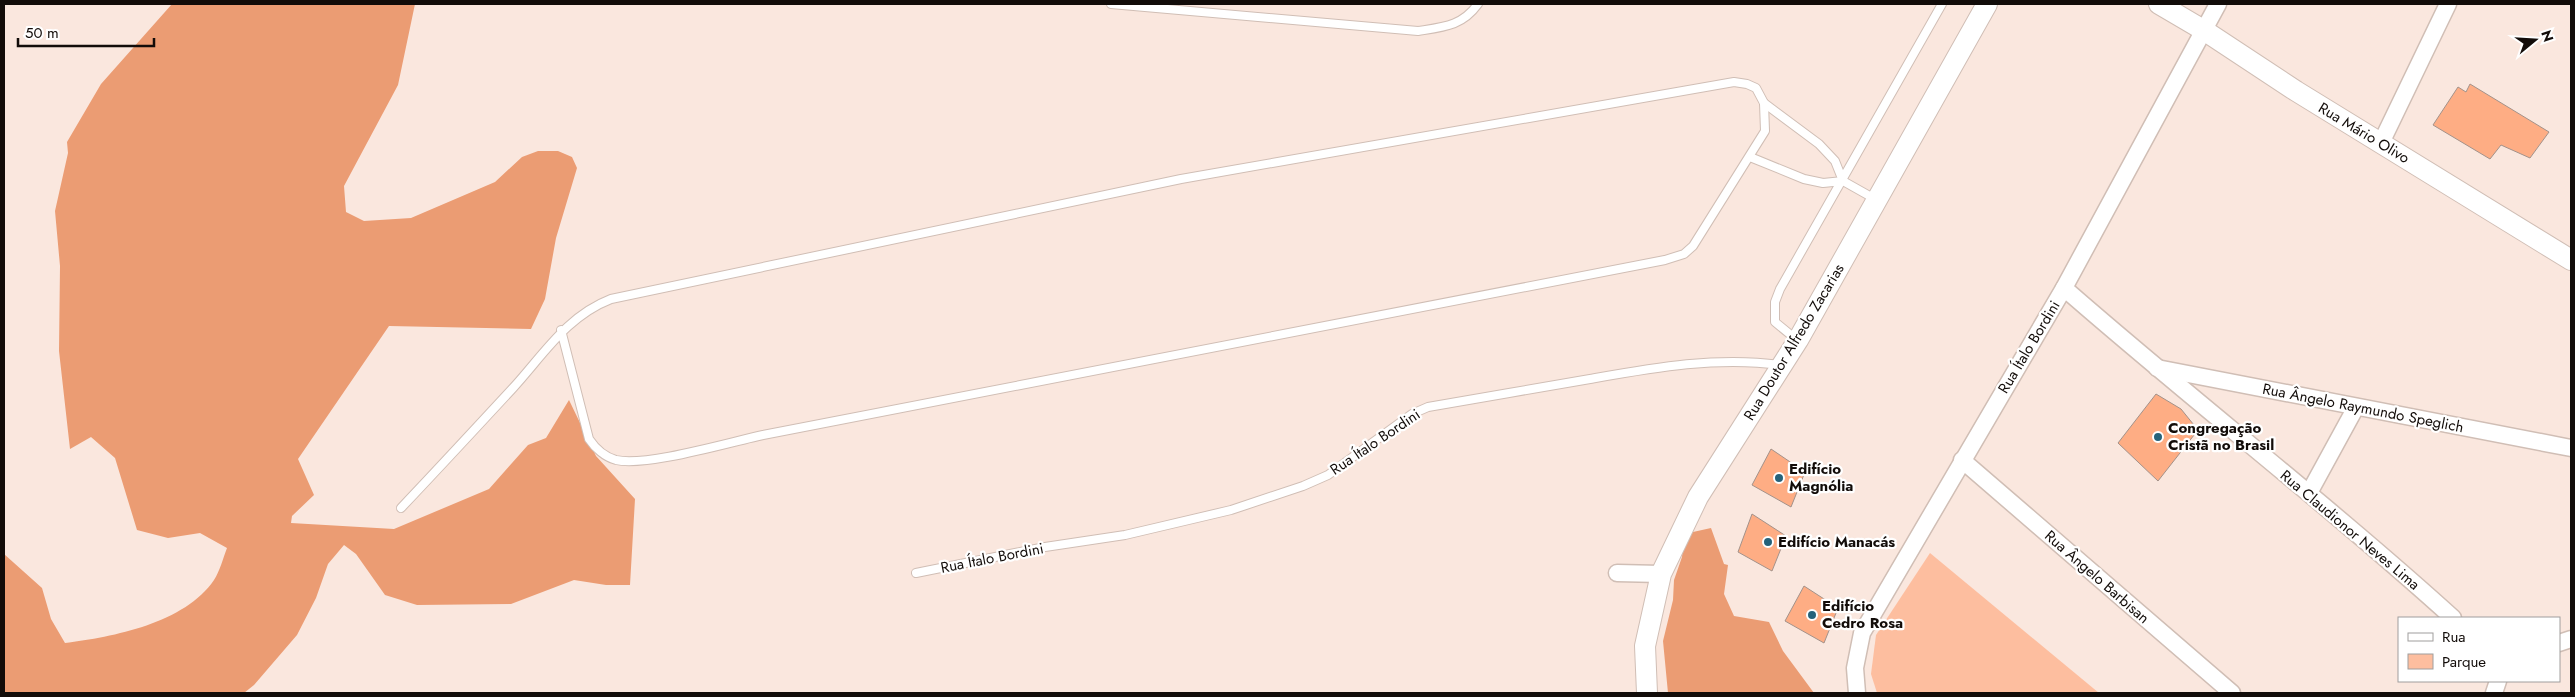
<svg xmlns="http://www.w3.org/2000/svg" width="2575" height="697" font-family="Jost,sans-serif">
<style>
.green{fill:#fdbe9f}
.forest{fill:#eb9c73}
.building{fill:#fead84;stroke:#a3928a}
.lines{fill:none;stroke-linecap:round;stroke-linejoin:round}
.service-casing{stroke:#d0beb5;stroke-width:10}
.minor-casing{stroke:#d0beb5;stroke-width:19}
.tertiary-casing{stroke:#d0beb5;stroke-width:22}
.service{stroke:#fff;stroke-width:8}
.minor{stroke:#fff;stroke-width:16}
.tertiary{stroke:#fff;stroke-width:20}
.poi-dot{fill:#26627a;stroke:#fff;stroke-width:2}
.labels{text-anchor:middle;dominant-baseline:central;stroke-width:4.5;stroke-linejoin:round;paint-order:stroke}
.street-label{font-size:15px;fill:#120c09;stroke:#fff}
.poi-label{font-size:15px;font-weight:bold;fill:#120c09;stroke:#fff;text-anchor:start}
</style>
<rect width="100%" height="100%" fill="#fae7de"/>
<!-- green -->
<path class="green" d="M1930,553L2099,693H1877L1871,674L1876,635Z"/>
<!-- forest -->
<g class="forest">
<path d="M172,4H415L398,85L344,186L346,212L364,221L411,218L495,182L522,157L538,151H558L572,157L577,168L556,238L545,299L531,329L389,326L298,459L314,495L292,516L291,523L394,529L489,489L528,445L546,438L569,400L596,456L635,499L630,585H606L574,580L511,604L417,605L385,595L356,554L344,545L328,564L316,598L297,635L254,685L244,693H4V554L42,588L51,619L65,643C113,637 185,623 214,580C220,571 223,558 227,548L200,533L168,538L137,530L115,458L91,437L70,449L59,351L60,266L55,211L68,153L67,142L101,84Z"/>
<path d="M1711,528L1724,564L1728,565L1724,594L1734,616L1769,622L1783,651L1814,693H1668L1663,641L1673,600L1674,580L1682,557L1684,534Z"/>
</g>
<!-- building -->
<g class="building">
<path d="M2470,84L2549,132L2530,158L2501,145L2490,159L2433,125L2458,87L2466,92Z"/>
<path d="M2156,394L2181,409L2198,430L2158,481L2118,443Z"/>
<path d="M1771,449L1805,472L1791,507L1752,485Z"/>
<path d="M1752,514L1786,536L1772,571L1738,552Z"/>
<path d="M1804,586L1838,608L1824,643L1785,621Z"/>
</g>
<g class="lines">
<!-- service casing -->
<g class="service-casing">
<g id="service">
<path d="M1111,4L1418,31C1444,27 1462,26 1478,4"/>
<path d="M1764,103L1819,144L1835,161L1843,181"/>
<path d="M1750,157L1804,179L1823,183L1843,181L1875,199"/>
<path d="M1797,340L1775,322V302L1780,289L1942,4"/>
<path d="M401,508C439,468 476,428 513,388C544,354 567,316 611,299L1181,179L1734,82L1747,84L1756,88L1764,103L1765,131L1693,246L1684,254L1665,260L763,435C730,442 646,467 616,460C605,457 595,448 589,439L561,330"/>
<path d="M916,573L1045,547L1125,535L1231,510L1303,486L1328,475L1412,414L1428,407C1482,398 1536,388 1590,379C1652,368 1717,356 1780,365"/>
</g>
</g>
<!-- minor casing -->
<g class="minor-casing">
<g id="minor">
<path d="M2381,143L2448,4"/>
<path d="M2064,288C2192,400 2327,504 2453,618"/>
<path d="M2157,368L2571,448"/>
<path d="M1962,460L2232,693"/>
<path d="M2309,493L2356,407"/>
<path d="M1617,573L1661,574"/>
<path d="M2559,643L2571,639"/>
<path d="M1857,693L1855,668L1862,633L2064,288L2218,4"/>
<path d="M2494,693L2498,681"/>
</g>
</g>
<!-- tertiary casing -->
<g class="tertiary-casing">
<g id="tertiary">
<path d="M2159,4L2205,31L2296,91L2571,260"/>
<path d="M1647,693L1645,646L1661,574L1698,497L1798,340L1987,4"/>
</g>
</g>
<!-- service -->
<use href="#service" class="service"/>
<!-- minor -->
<use href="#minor" class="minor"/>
<!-- tertiary -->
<use href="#tertiary" class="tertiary"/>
</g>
<!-- markers -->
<g class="poi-dot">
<circle cx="2158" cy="437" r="5"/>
<circle cx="1779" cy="478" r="5"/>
<circle cx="1768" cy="542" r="5"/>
<circle cx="1812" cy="615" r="5"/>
</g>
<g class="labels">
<!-- street labels -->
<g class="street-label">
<text transform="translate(2364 133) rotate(31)">Rua Mário Olivo</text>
<text transform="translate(1794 342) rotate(-59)">Rua Doutor Alfredo Zacarias</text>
<text transform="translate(2029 347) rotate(-59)">Rua Ítalo Bordini</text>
<text transform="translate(2363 408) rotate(11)">Rua Ângelo Raymundo Speglich</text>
<text transform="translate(1375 442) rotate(-34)">Rua Ítalo Bordini</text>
<text transform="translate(2350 530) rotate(40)">Rua Claudionor Neves Lima</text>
<text transform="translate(992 558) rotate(-11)">Rua Ítalo Bordini</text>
<text transform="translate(2097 577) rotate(41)">Rua Ângelo Barbisan</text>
</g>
<!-- poi labels -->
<g class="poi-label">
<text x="2168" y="428">Congregação<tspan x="2168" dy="17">Cristã no Brasil</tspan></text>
<text x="1789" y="469">Edifício<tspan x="1789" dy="17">Magnólia</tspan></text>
<text x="1778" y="542">Edifício Manacás</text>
<text x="1822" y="606">Edifício<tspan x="1822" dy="17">Cedro Rosa</tspan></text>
</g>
</g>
<!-- border -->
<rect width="2575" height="697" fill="none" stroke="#120c09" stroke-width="10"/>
<!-- legend -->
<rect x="2398" y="617" width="162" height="65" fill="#ffffff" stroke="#a09e9d"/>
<rect x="2408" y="633" width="25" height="8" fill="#ffffff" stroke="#a09e9d"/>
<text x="2442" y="642" font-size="15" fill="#120c09">Rua</text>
<rect x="2408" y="654" width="25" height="15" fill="#fdbe9f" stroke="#a09e9d"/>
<text x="2442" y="667" font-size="15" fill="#120c09">Parque</text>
<!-- north arrow -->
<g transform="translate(2535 40) rotate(72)" stroke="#ffffff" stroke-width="4" paint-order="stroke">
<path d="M0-4L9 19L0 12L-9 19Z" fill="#120c09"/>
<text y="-8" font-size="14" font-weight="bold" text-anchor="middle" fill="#120c09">N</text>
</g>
<!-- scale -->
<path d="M18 38v8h136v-8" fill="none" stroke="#120c09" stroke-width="2.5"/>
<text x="25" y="38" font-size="15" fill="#120c09" stroke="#ffffff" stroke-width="4" paint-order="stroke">50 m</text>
</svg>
